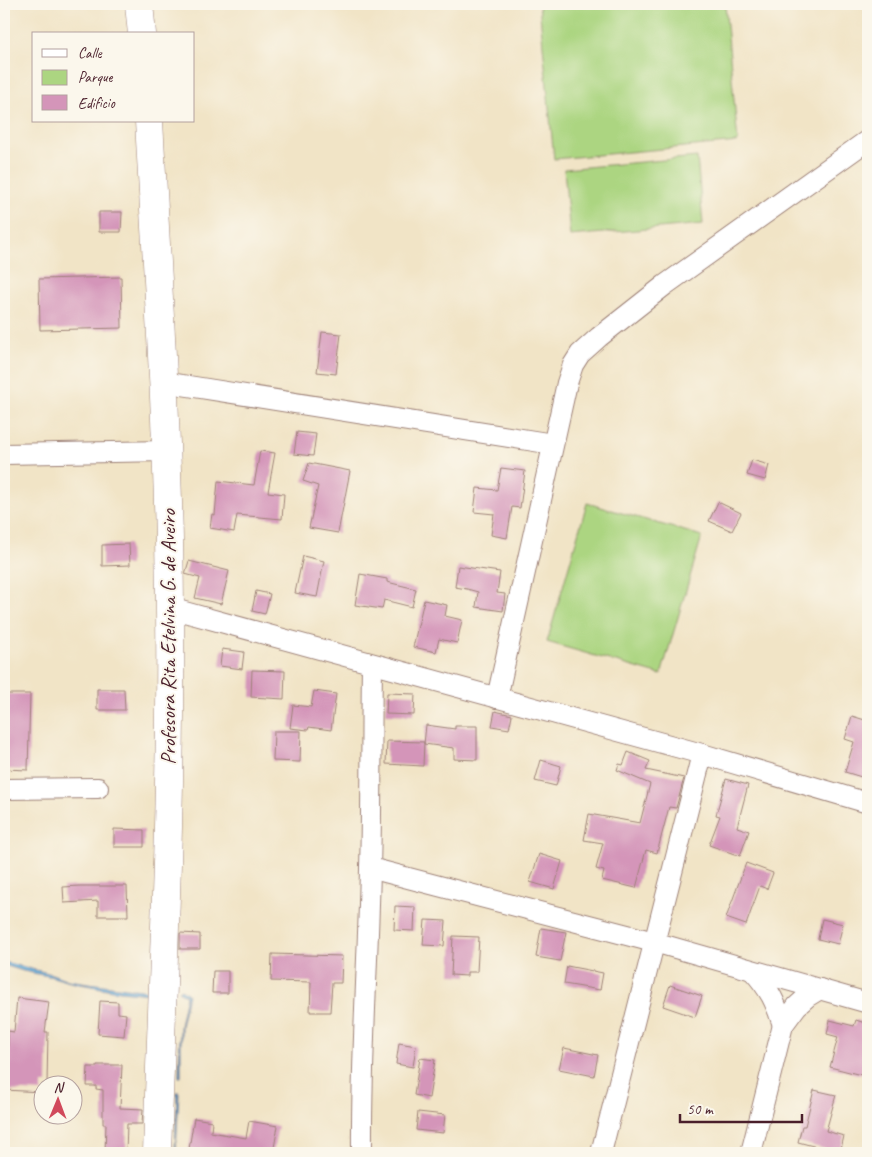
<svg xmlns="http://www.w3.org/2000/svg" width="872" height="1157" font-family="Caveat,sans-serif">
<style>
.green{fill:#acd581;stroke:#7b7a56}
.water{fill:#61abd9;stroke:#566582}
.building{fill:#d495b9}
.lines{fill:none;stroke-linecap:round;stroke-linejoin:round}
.street-casing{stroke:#9e8278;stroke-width:22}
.secondary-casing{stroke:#9e8278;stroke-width:29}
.street{stroke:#fff;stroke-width:20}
.secondary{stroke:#fff;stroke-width:28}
.labels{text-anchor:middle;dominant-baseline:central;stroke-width:4;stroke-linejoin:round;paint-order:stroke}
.street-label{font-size:21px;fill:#4a1f2b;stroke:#fbf7ec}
</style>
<rect width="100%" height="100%" fill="#fbf7ec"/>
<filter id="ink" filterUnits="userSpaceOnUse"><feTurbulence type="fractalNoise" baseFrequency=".02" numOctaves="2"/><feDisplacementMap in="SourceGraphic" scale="10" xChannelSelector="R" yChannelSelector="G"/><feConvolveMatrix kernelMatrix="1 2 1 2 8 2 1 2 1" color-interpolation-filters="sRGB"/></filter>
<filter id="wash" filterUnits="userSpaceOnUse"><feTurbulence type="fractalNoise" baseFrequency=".0096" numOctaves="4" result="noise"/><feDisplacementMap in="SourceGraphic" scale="20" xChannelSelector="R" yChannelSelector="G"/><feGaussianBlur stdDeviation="1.12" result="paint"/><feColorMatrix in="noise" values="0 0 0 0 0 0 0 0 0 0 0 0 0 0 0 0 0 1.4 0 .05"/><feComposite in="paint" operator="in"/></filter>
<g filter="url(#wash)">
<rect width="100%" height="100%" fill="#f1e4c6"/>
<!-- green -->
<g class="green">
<path d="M539,4H725L738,142L554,159Z"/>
<path d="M697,157L703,224L570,236L564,169Z"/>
<path d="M587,503L702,536L661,675L547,642Z"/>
</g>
<!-- water -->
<g class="water">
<path d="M4,962L52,974L68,980L110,986L149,991V994L112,990L70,982L53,977L23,971L4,965Z"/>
<path d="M181,989L188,994L181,1026V1077H179L180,1026L186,995L178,991Z"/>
<path d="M177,1092H179L176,1153H175Z"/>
</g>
<g id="blocks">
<!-- building -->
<g class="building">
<path d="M99,212H122L121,232H99Z"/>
<path d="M121,277L122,328L40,330L39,279Z"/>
<path d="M322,332L341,334L336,374L317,372Z"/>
<path d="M297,432L316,434L313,456L294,454Z"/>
<path d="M260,451L275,453L268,492L284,494L282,519L237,515L234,532L210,528L212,514L215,515L218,481L254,485Z"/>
<path d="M752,460L769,465L765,480L747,475Z"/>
<path d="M309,463L350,471L338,533L309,528L318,486L303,481Z"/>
<path d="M501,468L525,471L520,508L512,507L507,538L491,535L494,514L474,512L477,488L497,490Z"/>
<path d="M718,502L741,513L732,531L709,521Z"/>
<path d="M129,544L130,565L102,566V545Z"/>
<path d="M303,556L324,561L317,597L295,593Z"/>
<path d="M189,561L229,571L221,604L195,598L200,578L185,574Z"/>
<path d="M458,566L500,572L497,593L505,594L503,611L476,607L478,592L467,589L455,587Z"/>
<path d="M360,574L387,579V582L416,589L412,607L384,600L382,609L355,605Z"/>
<path d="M256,591L270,594L265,614L252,611Z"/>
<path d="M424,600L447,605L445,616L462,620L457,643L439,639L436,652L413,647Z"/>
<path d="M222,649L244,652L242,669L220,666Z"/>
<path d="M252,670L285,671L284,699L251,697Z"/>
<path d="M97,689H124L125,710H97Z"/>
<path d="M314,691L336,694L331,730L309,727L308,730L290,728L293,705L311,707Z"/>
<path d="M387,693L415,694L414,715L386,714Z"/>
<path d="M4,694H30L28,770L4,769Z"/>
<path d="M495,711L512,715L509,729L492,726Z"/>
<path d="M852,716L868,721V779L845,772L854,742L845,739Z"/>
<path d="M426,725L455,729V726H477V760L454,759V748L424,744Z"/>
<path d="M274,731H301L300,762L273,761Z"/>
<path d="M387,741L424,742L423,766L386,764Z"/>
<path d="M628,752L650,761L646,770L684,778L676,808L669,807L657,853L646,850L636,888L602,880L604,871L596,869L603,843L584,840L589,814L640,823L650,784L617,770L619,764L623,765Z"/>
<path d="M541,760L561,766L556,786L535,781Z"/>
<path d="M726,779L748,785L737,827L749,831L740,856L709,845L720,816L716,815Z"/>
<path d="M114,829L144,830V847H114Z"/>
<path d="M539,854L562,861L554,889L530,882Z"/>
<path d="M746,863L773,873L767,889L760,886L746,925L726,918Z"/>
<path d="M79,886H127L128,916H98V901L64,903L63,887Z"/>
<path d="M395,906L415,907L414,931L394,930Z"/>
<path d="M822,919L843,924L838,944L818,939Z"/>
<path d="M425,920L446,921L444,946L423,945Z"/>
<path d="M541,928L566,932L560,961L536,957Z"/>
<path d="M180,933L200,934V949H180Z"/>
<path d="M453,936L479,937L477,972H467V976L451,975Z"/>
<path d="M272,954L342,956L341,983H332L330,1012H310L311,982L271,981Z"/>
<path d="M567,966L603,973L600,990L564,984Z"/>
<path d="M213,971H228V993H212Z"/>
<path d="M670,985L702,996L695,1017L663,1006Z"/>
<path d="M17,998L49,1002L45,1032H48L47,1084H42V1092L4,1090V1060H8V1031L14,1032Z"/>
<path d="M100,1001L118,1002V1013L126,1014L124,1036L98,1034Z"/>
<path d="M830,1020L854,1026L856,1020L868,1024V1046L861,1075L830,1067L838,1037L827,1034Z"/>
<path d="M399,1043L416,1046L413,1067L396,1064Z"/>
<path d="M564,1048L598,1055L594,1076L559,1069Z"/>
<path d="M420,1058L435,1060L429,1098L414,1095Z"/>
<path d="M97,1065H122L120,1108L143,1109L142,1124H127L126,1153L105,1152L106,1124H103V1090L96,1089V1086H87L88,1067H97Z"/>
<path d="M814,1090L836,1095L826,1131L844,1136L840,1153L798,1142L802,1126H805Z"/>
<path d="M418,1112L445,1115L443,1133L416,1130Z"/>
<path d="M194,1118L212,1121L211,1132L246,1138L249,1121L278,1126L273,1153H218L189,1149Z"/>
</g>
</g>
</g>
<g filter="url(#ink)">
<use href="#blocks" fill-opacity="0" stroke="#9e8278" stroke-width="1"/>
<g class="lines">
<!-- street casing -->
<g class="street-casing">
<g id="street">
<path d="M163,382L553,444"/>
<path d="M4,454L167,451"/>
<path d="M170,608L702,754L868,803"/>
<path d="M497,698L567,383L573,365L580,354L599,337L665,285L868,140"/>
<path d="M4,789L98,788"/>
<path d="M370,868L654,942L868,1003"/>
<path d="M753,971C770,990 775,1001 783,1025"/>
<path d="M362,1153C361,1058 368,964 370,869C372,800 371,732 372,664"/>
<path d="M601,1153L702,754"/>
<path d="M751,1153L783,1025L797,1006L807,997L820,989"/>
</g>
</g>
<!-- secondary casing -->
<g class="secondary-casing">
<g id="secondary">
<path d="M139,4L142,34"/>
<path d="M149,121C158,284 169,446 170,609C172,790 163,972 157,1153"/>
</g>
</g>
<!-- street -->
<use href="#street" class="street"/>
<!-- secondary -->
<use href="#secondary" class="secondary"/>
</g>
</g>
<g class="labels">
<!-- street labels -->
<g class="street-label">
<text transform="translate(168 637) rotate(-90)">Profesora Rita Etelvina G. de Aveiro</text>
</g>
</g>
<!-- margin -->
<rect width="872" height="1157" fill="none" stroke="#fbf7ec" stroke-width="20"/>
<!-- legend -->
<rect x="32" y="32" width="162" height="90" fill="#fbf7ec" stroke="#b4a19f"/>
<rect x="42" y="49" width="25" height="8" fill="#ffffff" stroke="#b4a19f"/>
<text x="78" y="58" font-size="15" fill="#4a1f2b">Calle</text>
<rect x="42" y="70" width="25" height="15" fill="#acd581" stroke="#b4a19f"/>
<text x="78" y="82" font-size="15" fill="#4a1f2b">Parque</text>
<rect x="42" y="95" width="25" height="15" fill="#d495b9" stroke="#b4a19f"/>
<text x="78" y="108" font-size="15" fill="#4a1f2b">Edificio</text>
<!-- north arrow -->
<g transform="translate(58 1100) rotate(1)"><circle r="24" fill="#fbf7ec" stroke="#b4a19f"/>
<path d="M0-4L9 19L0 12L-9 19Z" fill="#d1495b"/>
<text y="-8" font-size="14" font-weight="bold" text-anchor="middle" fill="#4a1f2b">N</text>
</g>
<!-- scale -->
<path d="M680 1114v8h122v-8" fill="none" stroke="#4a1f2b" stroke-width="2.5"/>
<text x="687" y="1114" font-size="15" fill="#4a1f2b" stroke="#fbf7ec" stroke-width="4" paint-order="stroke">50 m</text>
</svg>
